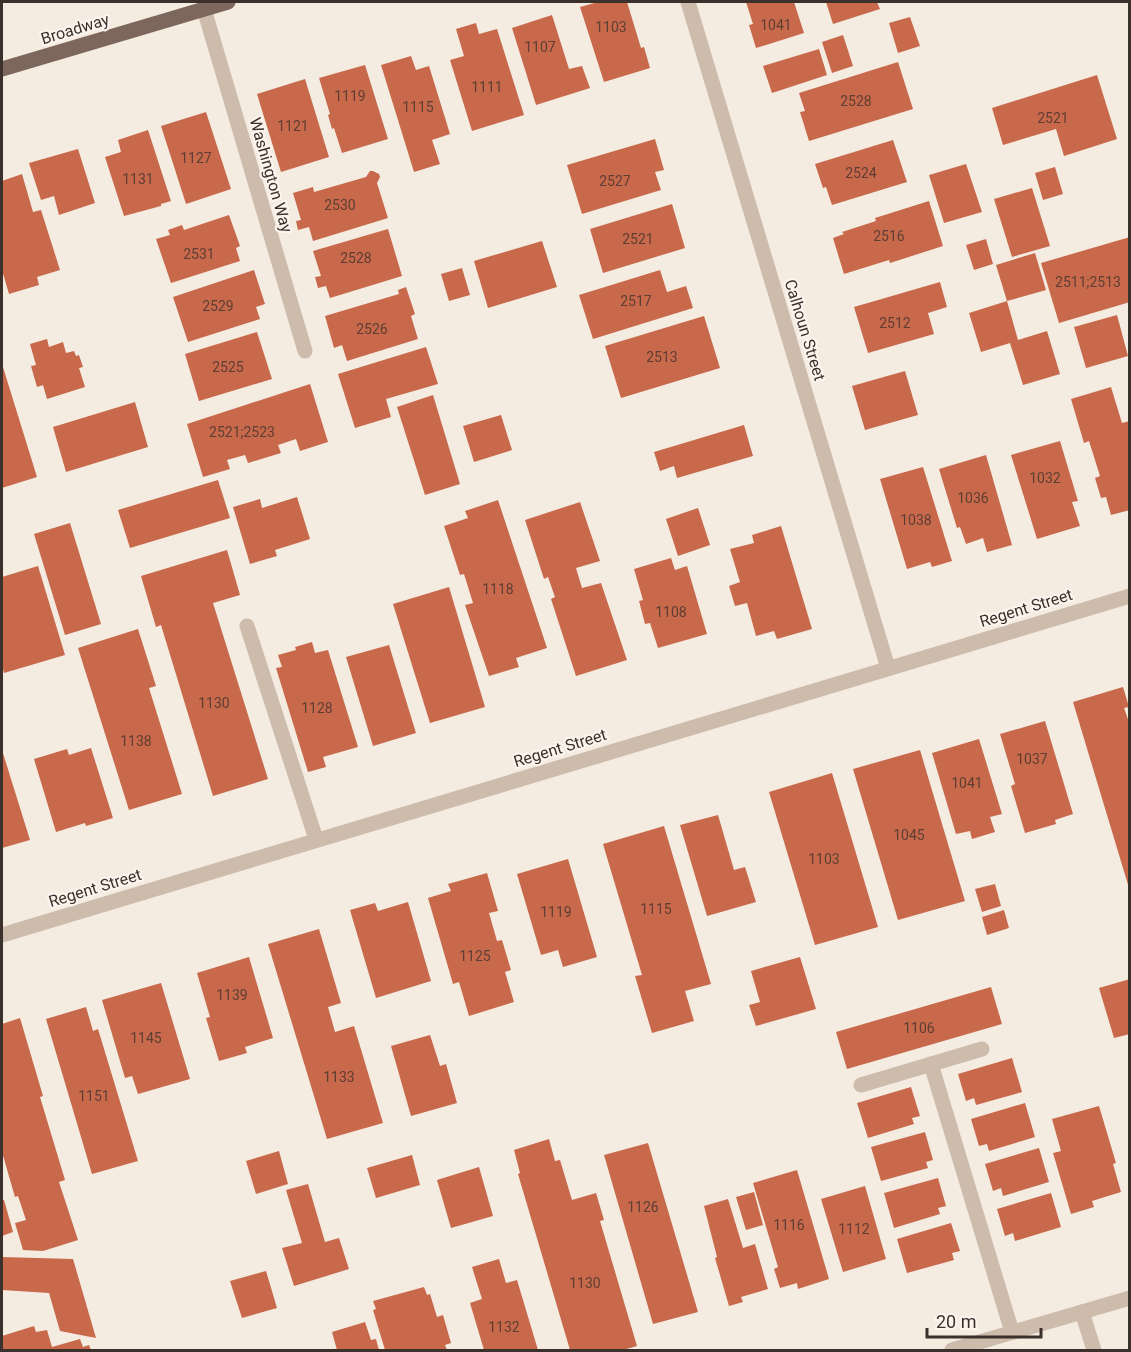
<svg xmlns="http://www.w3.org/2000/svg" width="1131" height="1352" font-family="Roboto,sans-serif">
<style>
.building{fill:#c8694b}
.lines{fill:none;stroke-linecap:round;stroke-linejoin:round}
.minor{stroke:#cdbbac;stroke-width:15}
.major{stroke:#7d675c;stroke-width:15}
.labels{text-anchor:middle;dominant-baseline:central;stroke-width:4.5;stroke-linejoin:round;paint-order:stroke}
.number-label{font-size:14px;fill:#5e3e33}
.street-label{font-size:16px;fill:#3b302b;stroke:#fbf5ee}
</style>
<rect width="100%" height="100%" fill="#f4ebe1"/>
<!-- building -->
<g class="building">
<path d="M598,2H627L641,48L644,47L650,68L604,82L580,7Z"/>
<path d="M746,2H794L804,33L756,48L749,25L753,24Z"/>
<path d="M826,2H877L880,9L833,24Z"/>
<path d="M552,15L569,69L582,66L590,88L536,105L512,28Z"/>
<path d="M910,17L920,46L898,53L889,23Z"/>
<path d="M476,23L479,34L497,29L524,115L472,131L450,60L464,56L456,29Z"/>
<path d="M843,35L853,66L832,73L822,42Z"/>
<path d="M819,49L827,75L772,93L763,66Z"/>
<path d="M411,56L416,70L429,66L450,134L432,140L440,164L414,172L381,65Z"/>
<path d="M898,62L913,109L809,141L800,112L805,111L799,93Z"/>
<path d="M365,65L388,139L342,153L334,128L332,129L328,115L330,114L319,78Z"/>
<path d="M1097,75L1117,139L1064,156L1056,129L1003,145L992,108Z"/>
<path d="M305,79L329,157L281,172L257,94Z"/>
<path d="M206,112L231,189L186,204L161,126Z"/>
<path d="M148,130L171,201L161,204V206L124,216L105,157L121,152L118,140Z"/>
<path d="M655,139L664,170L655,172L661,190L582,214L567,165Z"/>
<path d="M893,140L907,182L832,205L826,187L823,188L815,164Z"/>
<path d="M78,149L95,203L59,215L54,196L41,200L29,163Z"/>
<path d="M966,164L982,212L944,223L929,175Z"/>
<path d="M1055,167L1063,194L1043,200L1035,173Z"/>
<path d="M370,171H373L379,174L380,177L377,183L388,218L313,241L309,227L298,230L296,221L301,220L293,193L313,187L314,192L366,177Z"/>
<path d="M22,174L33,212L41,210L60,270L37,277L39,285L9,294L2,270V181Z"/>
<path d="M1032,188L1050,246L1012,257L994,199Z"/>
<path d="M929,201L943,246L890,263L889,260L844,274L833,238L844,234L842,232L876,221L875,218Z"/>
<path d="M672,204L685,248L603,273L590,229Z"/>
<path d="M229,215L240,246L236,248L240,261L171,283L156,239L170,235L168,230L182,225L184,230Z"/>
<path d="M388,229L402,276L330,298L326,286L318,288L315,277L321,276L313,251Z"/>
<path d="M1130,237V302L1059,323L1041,263Z"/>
<path d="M986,239L993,264L974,270L966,245Z"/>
<path d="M542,241L557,287L488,308L474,261Z"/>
<path d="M1035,253L1046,290L1007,301L996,265Z"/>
<path d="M462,268L470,295L449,301L441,274Z"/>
<path d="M254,270L265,304L256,307L260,319L188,342L173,297Z"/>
<path d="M660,270L667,292L686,286L693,308L593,339L579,295Z"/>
<path d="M940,282L947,307L928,313L934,334L868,353L854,307Z"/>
<path d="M406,287L415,314L411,316L418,339L347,361L342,345L334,348L325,316L399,294L398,290Z"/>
<path d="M1007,301L1018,340L1047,331L1060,374L1023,385L1010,343L981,352L969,313Z"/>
<path d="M1117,315L1128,356L1086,368L1074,327Z"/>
<path d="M704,316L720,368L621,398L605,346Z"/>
<path d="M257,332L272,379L199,401L185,354Z"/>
<path d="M47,339L49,347L63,342L66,353L74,351L76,356L79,355L83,367L79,368L85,387L47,399L43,385L37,387L31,366L36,365L30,344Z"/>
<path d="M426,347L438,384L386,399L391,417L355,428L338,374Z"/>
<path d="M2,364L37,477L2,488Z"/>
<path d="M905,371L918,415L865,430L852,386Z"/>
<path d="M310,384L328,442L300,451L296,439L278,445L281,453L248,463L245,455L227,460L230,469L203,477L187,424Z"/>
<path d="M1111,387L1122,423L1130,421V510L1111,515L1106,497L1101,498L1095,478L1100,476L1089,441L1084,443L1071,399Z"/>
<path d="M433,395L460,484L425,495L397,407Z"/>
<path d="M135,402L148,447L66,472L53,427Z"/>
<path d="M501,415L512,450L474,462L463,426Z"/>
<path d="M744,425L753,456L677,478L674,466L660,471L654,452Z"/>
<path d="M1060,441L1078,501L1072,502L1080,526L1037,539L1011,455Z"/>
<path d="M986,455L1012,545L987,552L983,538L966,544L960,527L957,528L939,469Z"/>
<path d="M923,467L952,561L932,567L930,562L907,569L880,479Z"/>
<path d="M218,480L230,518L130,548L118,510Z"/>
<path d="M297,497L310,539L275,550L277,556L250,564L233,507L260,499L262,508Z"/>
<path d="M498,500L547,648L516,658L519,667L489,676L465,605L473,603L464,574L460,575L444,526L468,518L465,511Z"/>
<path d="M580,502L600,561L576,568L582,588L601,583L627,660L576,676L551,599L555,597L548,577L544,579L525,520Z"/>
<path d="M698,508L710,545L678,556L666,519Z"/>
<path d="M70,523L101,624L65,635L34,534Z"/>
<path d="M781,526L812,629L777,639L774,631L756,636L747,603L735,606L729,586L740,582L730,549L754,543L752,535Z"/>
<path d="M227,550L240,595L213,603L268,779L213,796L161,625L156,627L141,576Z"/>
<path d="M671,558L675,570L687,566L707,634L658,648L650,623L645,624L639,601L643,600L634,569Z"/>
<path d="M38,566L65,655L4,673L2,665V577Z"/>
<path d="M449,587L485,707L430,723L393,604Z"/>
<path d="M138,629L156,686L149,688L182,794L129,810L78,648Z"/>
<path d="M312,642L315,653L328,650L358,747L323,757L326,767L308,772L276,668L282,667L278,655L296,650L295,647Z"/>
<path d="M389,645L416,733L373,746L346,657Z"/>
<path d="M1123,687L1129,707L1124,708L1130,725L1129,888L1073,702Z"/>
<path d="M1045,721L1073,814L1055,820L1056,824L1025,833L1011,786L1015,784L1000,734Z"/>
<path d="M979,739L1002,814L990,817L995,832L972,839L970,831L956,834L932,753Z"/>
<path d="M91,748L113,818L86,826L85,823L56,832L34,759L67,749L69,755Z"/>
<path d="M2,750L30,840L2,848Z"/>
<path d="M920,750L965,901L898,920L853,769Z"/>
<path d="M832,773L878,927L815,945L769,792Z"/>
<path d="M718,815L734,870L745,867L756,902L707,916L680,825Z"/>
<path d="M664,826L711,984L685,991L694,1021L652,1033L635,976L642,975L603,844Z"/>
<path d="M568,859L597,957L563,967L558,950L541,955L517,874Z"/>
<path d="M487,873L498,911L489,913L497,941L502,940L511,970L505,972L514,1002L469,1016L459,982L453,984L428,898L451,891L448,884Z"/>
<path d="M995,884L1001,906L982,912L975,889Z"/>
<path d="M408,902L431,981L376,998L350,910L375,903L378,911Z"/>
<path d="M1004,910L1009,928L987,935L982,917Z"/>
<path d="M319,929L341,1003L328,1007L335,1032L354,1026L383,1123L327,1139L268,944Z"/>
<path d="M249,957L273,1038L245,1047L247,1053L219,1061L206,1018L210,1017L197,973Z"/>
<path d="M800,957L816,1009L756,1026L749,1005L760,1002L751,971Z"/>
<path d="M1130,979V1034L1114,1038L1099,988Z"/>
<path d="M161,983L190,1079L138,1094L132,1076L125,1078L102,1000Z"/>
<path d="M991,987L1002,1024L847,1069L836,1032Z"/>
<path d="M86,1007L93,1031L98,1029L138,1161L92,1174L46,1019Z"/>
<path d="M20,1018L43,1096L40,1097L65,1180L59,1182L78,1240L43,1251L23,1250L15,1223L26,1220L18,1196L15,1197L2,1152V1024Z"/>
<path d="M430,1035L440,1066L446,1064L457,1103L411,1116L391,1046Z"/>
<path d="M1012,1058L1022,1092L976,1105L974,1098L966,1101L958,1074Z"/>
<path d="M911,1087L920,1116L912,1118L914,1124L868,1138L857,1103Z"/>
<path d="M1025,1103L1035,1137L989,1151L987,1144L979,1146L971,1119Z"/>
<path d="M1099,1106L1116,1163L1113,1164L1121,1192L1092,1201L1094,1207L1071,1214L1053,1153L1061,1151L1052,1119Z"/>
<path d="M925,1132L933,1160L926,1162L928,1168L881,1181L871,1147Z"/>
<path d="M549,1139L555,1161L560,1160L572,1200L596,1193L604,1220L600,1221L637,1346L623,1350H570L518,1174L520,1173L514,1150Z"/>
<path d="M648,1143L698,1312L653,1324L604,1155Z"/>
<path d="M1039,1148L1049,1182L1003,1196L1001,1188L993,1191L985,1164Z"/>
<path d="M279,1151L288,1184L256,1194L246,1161Z"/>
<path d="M412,1155L420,1185L376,1198L367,1168Z"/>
<path d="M479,1167L493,1216L451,1228L437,1180Z"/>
<path d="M797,1170L829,1279L798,1289L797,1283L780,1288L774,1269L778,1267L753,1183Z"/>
<path d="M938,1178L946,1206L938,1208L940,1214L894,1228L884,1193Z"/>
<path d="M308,1184L325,1242L339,1238L349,1269L294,1286L282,1248L302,1243L286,1190Z"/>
<path d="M865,1186L886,1259L843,1272L821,1199Z"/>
<path d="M754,1192L763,1225L746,1230L736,1197Z"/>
<path d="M1051,1193L1061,1227L1015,1241L1013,1233L1005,1236L997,1209Z"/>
<path d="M728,1199L743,1248L755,1244L768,1289L741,1297L743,1302L729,1306L715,1258L717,1257L704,1206Z"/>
<path d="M2,1200H4L13,1232L2,1236Z"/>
<path d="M951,1223L960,1251L952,1253L954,1260L907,1273L897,1239Z"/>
<path d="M2,1257L73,1259L96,1338L60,1331L49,1293L2,1290Z"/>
<path d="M499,1259L506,1283L517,1280L538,1350H484L470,1303L482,1299L472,1267Z"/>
<path d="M266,1271L277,1308L242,1318L230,1281Z"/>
<path d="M424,1287L427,1295L430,1294L437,1317L443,1315L451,1343L445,1345L447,1350H385L373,1310L376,1309L373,1301Z"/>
<path d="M365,1322L371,1340L376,1339L379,1350H337L332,1332Z"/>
<path d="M34,1326L36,1332L47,1330L52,1347L80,1339L83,1347L89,1345L91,1350H2V1336Z"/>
</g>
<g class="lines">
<!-- minor -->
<g class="minor">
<path d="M688,2L888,668"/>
<path d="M204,9L305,351"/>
<path d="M247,626L316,839"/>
<path d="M2,935L1130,596"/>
<path d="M931,1064L1012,1332"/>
<path d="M861,1085L982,1049"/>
<path d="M1082,1312L1094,1350"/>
<path d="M952,1350L1130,1298"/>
</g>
<!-- major -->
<path class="major" d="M2,69L228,2"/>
</g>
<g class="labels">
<!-- number labels -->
<g class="number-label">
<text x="776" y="25">1041</text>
<text x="611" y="27">1103</text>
<text x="540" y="47">1107</text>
<text x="487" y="87">1111</text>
<text x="350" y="96">1119</text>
<text x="856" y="101">2528</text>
<text x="418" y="107">1115</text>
<text x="1053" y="118">2521</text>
<text x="293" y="126">1121</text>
<text x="196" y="158">1127</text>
<text x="861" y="173">2524</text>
<text x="138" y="179">1131</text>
<text x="615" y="181">2527</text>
<text x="340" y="205">2530</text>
<text x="889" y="236">2516</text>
<text x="638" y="239">2521</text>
<text x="199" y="254">2531</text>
<text x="356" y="258">2528</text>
<text x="1088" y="282">2511;2513</text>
<text x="636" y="301">2517</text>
<text x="218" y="306">2529</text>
<text x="895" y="323">2512</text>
<text x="372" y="329">2526</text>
<text x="662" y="357">2513</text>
<text x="228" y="367">2525</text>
<text x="242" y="432">2521;2523</text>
<text x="1045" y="478">1032</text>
<text x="973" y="498">1036</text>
<text x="916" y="520">1038</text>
<text x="498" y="589">1118</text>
<text x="671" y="612">1108</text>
<text x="214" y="703">1130</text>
<text x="317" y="708">1128</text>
<text x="136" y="741">1138</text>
<text x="1032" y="759">1037</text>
<text x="967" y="783">1041</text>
<text x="909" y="835">1045</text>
<text x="824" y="859">1103</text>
<text x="656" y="909">1115</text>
<text x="556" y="912">1119</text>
<text x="475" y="956">1125</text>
<text x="232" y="995">1139</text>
<text x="919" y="1028">1106</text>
<text x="146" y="1038">1145</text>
<text x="339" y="1077">1133</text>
<text x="94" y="1096">1151</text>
<text x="643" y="1207">1126</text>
<text x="789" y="1225">1116</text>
<text x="854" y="1229">1112</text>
<text x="585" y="1283">1130</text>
<text x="504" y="1327">1132</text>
</g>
<!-- street labels -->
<g class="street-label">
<text transform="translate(75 29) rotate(-17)">Broadway</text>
<text transform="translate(271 175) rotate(74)">Washington Way</text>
<text transform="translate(805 330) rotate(73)">Calhoun Street</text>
<text transform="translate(1026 608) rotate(-17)">Regent Street</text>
<text transform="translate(560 748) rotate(-17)">Regent Street</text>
<text transform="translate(95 888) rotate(-17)">Regent Street</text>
</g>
</g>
<!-- border -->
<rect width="1131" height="1352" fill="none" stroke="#3b302b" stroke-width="6"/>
<!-- scale -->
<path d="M927 1328v9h114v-9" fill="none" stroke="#3b302b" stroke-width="3"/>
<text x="936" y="1328" font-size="18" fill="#3b302b" stroke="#fbf5ee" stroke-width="4.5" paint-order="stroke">20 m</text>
</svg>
